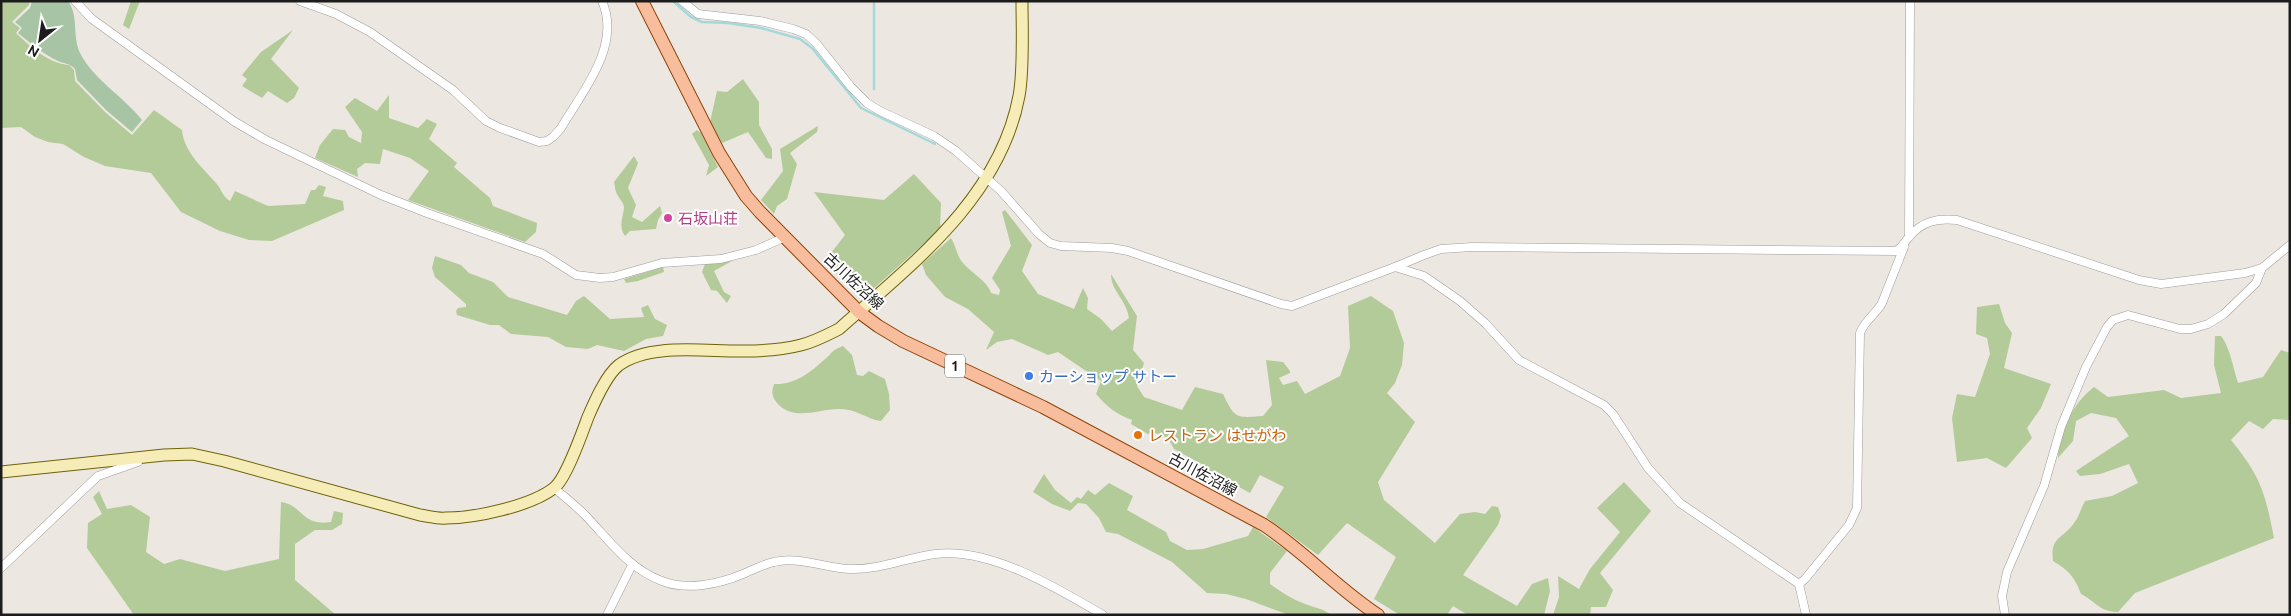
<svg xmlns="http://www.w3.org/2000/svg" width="2291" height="616" font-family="Ubuntu,'Noto Sans JP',sans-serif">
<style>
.forest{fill:#b2cb98}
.cemetery{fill:#a7c5a4}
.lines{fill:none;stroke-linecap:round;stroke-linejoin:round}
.stream{stroke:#a4d9da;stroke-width:2.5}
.street-casing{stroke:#9d9d9d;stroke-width:9}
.secondary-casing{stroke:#6e6309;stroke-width:13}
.primary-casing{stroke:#8f4406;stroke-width:14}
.street{stroke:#fff;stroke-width:8}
.secondary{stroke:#f6ecb7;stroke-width:11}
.primary{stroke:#f8bd9d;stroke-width:12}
.hotel-dot{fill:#d1479c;stroke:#fff;stroke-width:2}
.shop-dot{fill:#3f7fe0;stroke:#fff;stroke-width:2}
.food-dot{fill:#e8710a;stroke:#fff;stroke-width:2}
.labels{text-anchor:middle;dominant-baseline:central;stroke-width:4;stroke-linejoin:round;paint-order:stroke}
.shield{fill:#fff;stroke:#606060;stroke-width:1}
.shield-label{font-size:14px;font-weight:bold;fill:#1c1c1c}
.hotel-label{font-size:15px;fill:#b23c85;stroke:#fff;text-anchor:start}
.street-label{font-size:15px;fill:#1c1c1c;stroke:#fff}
.shop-label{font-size:15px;fill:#366cbe;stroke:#fff;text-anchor:start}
.food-label{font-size:15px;fill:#c56008;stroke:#fff;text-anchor:start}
</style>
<rect width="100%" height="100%" fill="#ede7e2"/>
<!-- forest -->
<g class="forest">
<path d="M1,1H30L29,5L12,22L20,28L16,33C31,47 48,63 69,65L74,70L75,81L105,112L132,135L154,110L182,130C184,152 202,167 216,183C222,190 222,196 230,201L235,191L268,206L305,204L311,190H315L319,185L326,187L323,196L343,201L344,210L272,241L249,240L220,231L181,212L151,173L105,166L84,157L63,144L48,142L35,137L21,127L1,128Z"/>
<path d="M131,1H140L129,29L123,25Z"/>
<path d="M293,30L271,59L299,88L294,98L287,103L268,91L262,98L242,86L247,79L242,75L261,52Z"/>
<path d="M743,79L759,102V125L772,149V159L766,158L748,132L722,143L710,122L717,91L727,92Z"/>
<path d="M389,95V118L418,128L427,119L437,124L429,139L457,163L454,167L490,198L493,206L537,223L536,232L525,242L408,200L429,171L410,158L383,149L380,164L365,163L357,169L358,177L315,158L320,145L333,129L345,130L349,137L361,143L362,132L345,107L355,98L377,111Z"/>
<path d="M818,126L817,132L790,153L797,164L787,199L777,206L774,214L761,200L783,171L780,149Z"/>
<path d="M697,130L701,133L718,167L706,176L709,165L692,134Z"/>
<path d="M634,156L638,163L628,188L636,205L632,217L642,222L660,206L662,213L658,220L656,229L630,231L625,236C618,227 623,217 624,208C624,202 619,199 617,194C615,191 615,185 614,182Z"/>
<path d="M914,174L941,203L940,229L862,299L824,262L845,235L814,192L884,200Z"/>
<path d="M1005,210L1032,245L1022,271L1038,294L1074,309L1083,288L1088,298L1087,309L1101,319L1112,331L1129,318C1126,299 1111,291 1111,274L1137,316L1133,350L1144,363L1137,386L1144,397L1182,410L1195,387L1223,394C1235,419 1236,418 1263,416L1272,405L1266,360L1283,362L1290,371V373L1279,378L1283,385L1297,381L1305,394L1340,376L1350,348L1348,306L1371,296L1393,311L1404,343L1402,365L1395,383L1387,393L1415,422L1378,482L1384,500L1435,543L1460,514L1475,512L1485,514L1492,506L1498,507L1501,516L1498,525L1463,575L1517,606L1532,584L1548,578L1550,591L1544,615H1468L1453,606L1447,615H1400L1374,599L1396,557L1347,523L1318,555L1266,517L1284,487L1260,475L1250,493L1226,480L1220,490L1201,480L1207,467L1174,449L1168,438L1153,432L1148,434L1131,424L1132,420C1116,414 1107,407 1096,394L1101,381L1058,352L1048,355L1012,339L997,342L986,350L994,332L968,309L945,297L926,275L922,264L951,238C955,244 956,251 959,257C965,270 988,280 991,293L999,295L1000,290L992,278L1011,246L1002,212Z"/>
<path d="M435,256L461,265L469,273L493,282L508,297L567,315L576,301L584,296L610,319L644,317L641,308L648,305L655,319L667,325L663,336L646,339L624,351L597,345L588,349L566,347L548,337L511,334L499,325H490L457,315L456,311L458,308L466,307V304L435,277L432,268Z"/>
<path d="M732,261L714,271L724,292L731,296L727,303L717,291L711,290L702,272L705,264Z"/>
<path d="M663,267L664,272L638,281L626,283L624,279Z"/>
<path d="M1999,304L2005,323L2012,333L2004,368L2051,384L2041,408L2027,428L2032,438L2006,468L1987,458L1957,462L1952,418L1957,394L1975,397L1990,354L1987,338L1976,334L1977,307Z"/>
<path d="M2215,336H2221C2230,347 2233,368 2238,383L2263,377L2281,350L2290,353V420L2273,419L2263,429L2249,421L2231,440C2261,477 2265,492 2274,538L2135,593L2118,612C2098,611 2098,603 2081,594C2075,577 2068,570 2053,561C2050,536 2062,540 2074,523C2079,517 2081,508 2085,501L2112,496L2138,483L2129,464L2100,474L2080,476L2076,471L2129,436L2116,418L2091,413L2076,421L2073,441L2058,458C2059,431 2073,403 2094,387L2108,397L2164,390L2181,398L2221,393L2214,365Z"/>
<path d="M843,346L852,355L857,375L863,376L869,371L885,379L889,394L890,410L881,421C866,419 859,410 841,409C820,408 795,422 778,404C772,397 771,393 774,384C794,385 810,373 824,360C834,352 830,351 843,346Z"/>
<path d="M1044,474L1055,490L1071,503L1077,497L1081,499L1088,490L1095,495L1109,483L1133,496L1127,510L1166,532L1170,541L1187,550L1203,549L1248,536L1253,527L1287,551L1270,573V584C1281,592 1292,599 1305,604C1315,608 1323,608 1331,615H1289L1246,599L1226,594L1207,593L1172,562L1118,534L1106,532L1099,518L1086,504L1078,503L1070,511L1052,504L1033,492Z"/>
<path d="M1624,482L1651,511L1600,573L1613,590L1606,607H1591L1590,615H1553L1559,597L1558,576L1579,589L1590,569L1620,532L1597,508Z"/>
<path d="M99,491L107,509L131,505L150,517L146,552L164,564L180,559L225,571L279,559L281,502C303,505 302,527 331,522L334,511L343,513L342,524L332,530H315L295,544V580L336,615H134L87,548L88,523L102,514L93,497Z"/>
</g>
<!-- cemetery -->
<path class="cemetery" d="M32,1H68C79,16 72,36 80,53C94,80 123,96 142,120L132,132L106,110L77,80L75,69C69,63 65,64 58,61C43,54 30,43 18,33L22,28L15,22L30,8Z"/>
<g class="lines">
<!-- stream -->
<g class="stream">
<path d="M673,1L691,17L702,22L728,23L761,28L800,39L812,48L861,108L935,144"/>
<path d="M874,89V1"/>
</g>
<!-- street casing -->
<g class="street-casing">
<g id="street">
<path d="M75,1L92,19L235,122L266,140L381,195L427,213L543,254L576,275L600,278L613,277L662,263L721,259L756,250L785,237"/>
<path d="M300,1L336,14L370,32L453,90L486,121L500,128L539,142L547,141L553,137L561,128C582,92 622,46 602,1"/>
<path d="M682,1L698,14L760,21L793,29L806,34L816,43L851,87L867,103L880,111L934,136L956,151L1001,191L1039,234L1050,243L1061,246L1112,248L1128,251L1281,304L1292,306L1395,267L1424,255L1441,249L1472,247L1896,251C1903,247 1904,242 1909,237C1922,221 1938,218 1957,220L2139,280L2161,284L2245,273L2262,268L2290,245"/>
<path d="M1909,237L1910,1"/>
<path d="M1395,267L1424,276L1460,301L1485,323L1519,360L1604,405L1613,414L1648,468L1680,503L1799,584L1806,615"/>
<path d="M554,488C565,497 576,506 585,515C609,540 629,569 662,581C687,591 719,584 743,574C753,570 763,564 774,562C798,556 826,568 849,569C879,570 906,558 935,554C990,547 1057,588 1103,615"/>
<path d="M1,568L98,476L138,462"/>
<path d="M1799,584L1805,579L1849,525L1857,508L1860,333C1865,320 1876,314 1882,303L1904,247"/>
<path d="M607,615L632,565"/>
<path d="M2005,615L2002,596L2007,572L2044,486L2061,427L2073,398L2086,367L2107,327L2113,320L2128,315L2180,329H2191L2208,324L2224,314L2256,283L2262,268"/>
</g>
</g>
<!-- secondary casing -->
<g class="secondary-casing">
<path id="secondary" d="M1,472L164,455L192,454L224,461L420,515C428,516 438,519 446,518C475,518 531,506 554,488C566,479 582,433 588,417C594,403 606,375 619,365C651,342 708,352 745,351C761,351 785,349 801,345C814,342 827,335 839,329C912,264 1000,198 1019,96C1024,70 1022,29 1022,1"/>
</g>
<!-- primary casing -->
<g class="primary-casing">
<path id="primary" d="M642,1L719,153L746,196L760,212L859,312L878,326L903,341L1043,407L1264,525C1305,552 1338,589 1378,615"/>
</g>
<!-- street -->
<use href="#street" class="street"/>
<!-- secondary -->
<use href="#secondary" class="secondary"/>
<!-- primary -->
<use href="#primary" class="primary"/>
</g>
<!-- markers -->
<circle class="hotel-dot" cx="668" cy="218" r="5"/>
<circle class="shop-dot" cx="1029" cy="376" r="5"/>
<circle class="food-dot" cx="1138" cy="435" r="5"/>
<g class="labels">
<!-- shield labels -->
<rect class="shield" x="945" y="354.5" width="20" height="23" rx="4"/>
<g class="shield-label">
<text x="955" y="366">1</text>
</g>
<!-- hotel labels -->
<g class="hotel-label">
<text x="678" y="218">石坂山荘</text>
</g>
<!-- street labels -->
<g class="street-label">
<text transform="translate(854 281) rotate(43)">古川佐沼線</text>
<text transform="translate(1203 474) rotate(28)">古川佐沼線</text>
</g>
<!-- shop labels -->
<g class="shop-label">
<text x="1039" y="376">カーショップ サトー</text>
</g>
<!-- food labels -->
<g class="food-label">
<text x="1148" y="435">レストラン はせがわ</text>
</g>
</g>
<!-- border -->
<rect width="2291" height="616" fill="none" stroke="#1c1c1c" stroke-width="5"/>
<!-- north arrow -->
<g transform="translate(40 40) rotate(210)" stroke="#ffffff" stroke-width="4" paint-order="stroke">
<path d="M0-4L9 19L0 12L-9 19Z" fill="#1c1c1c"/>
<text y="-8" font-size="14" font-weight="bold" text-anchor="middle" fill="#1c1c1c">N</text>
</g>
</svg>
